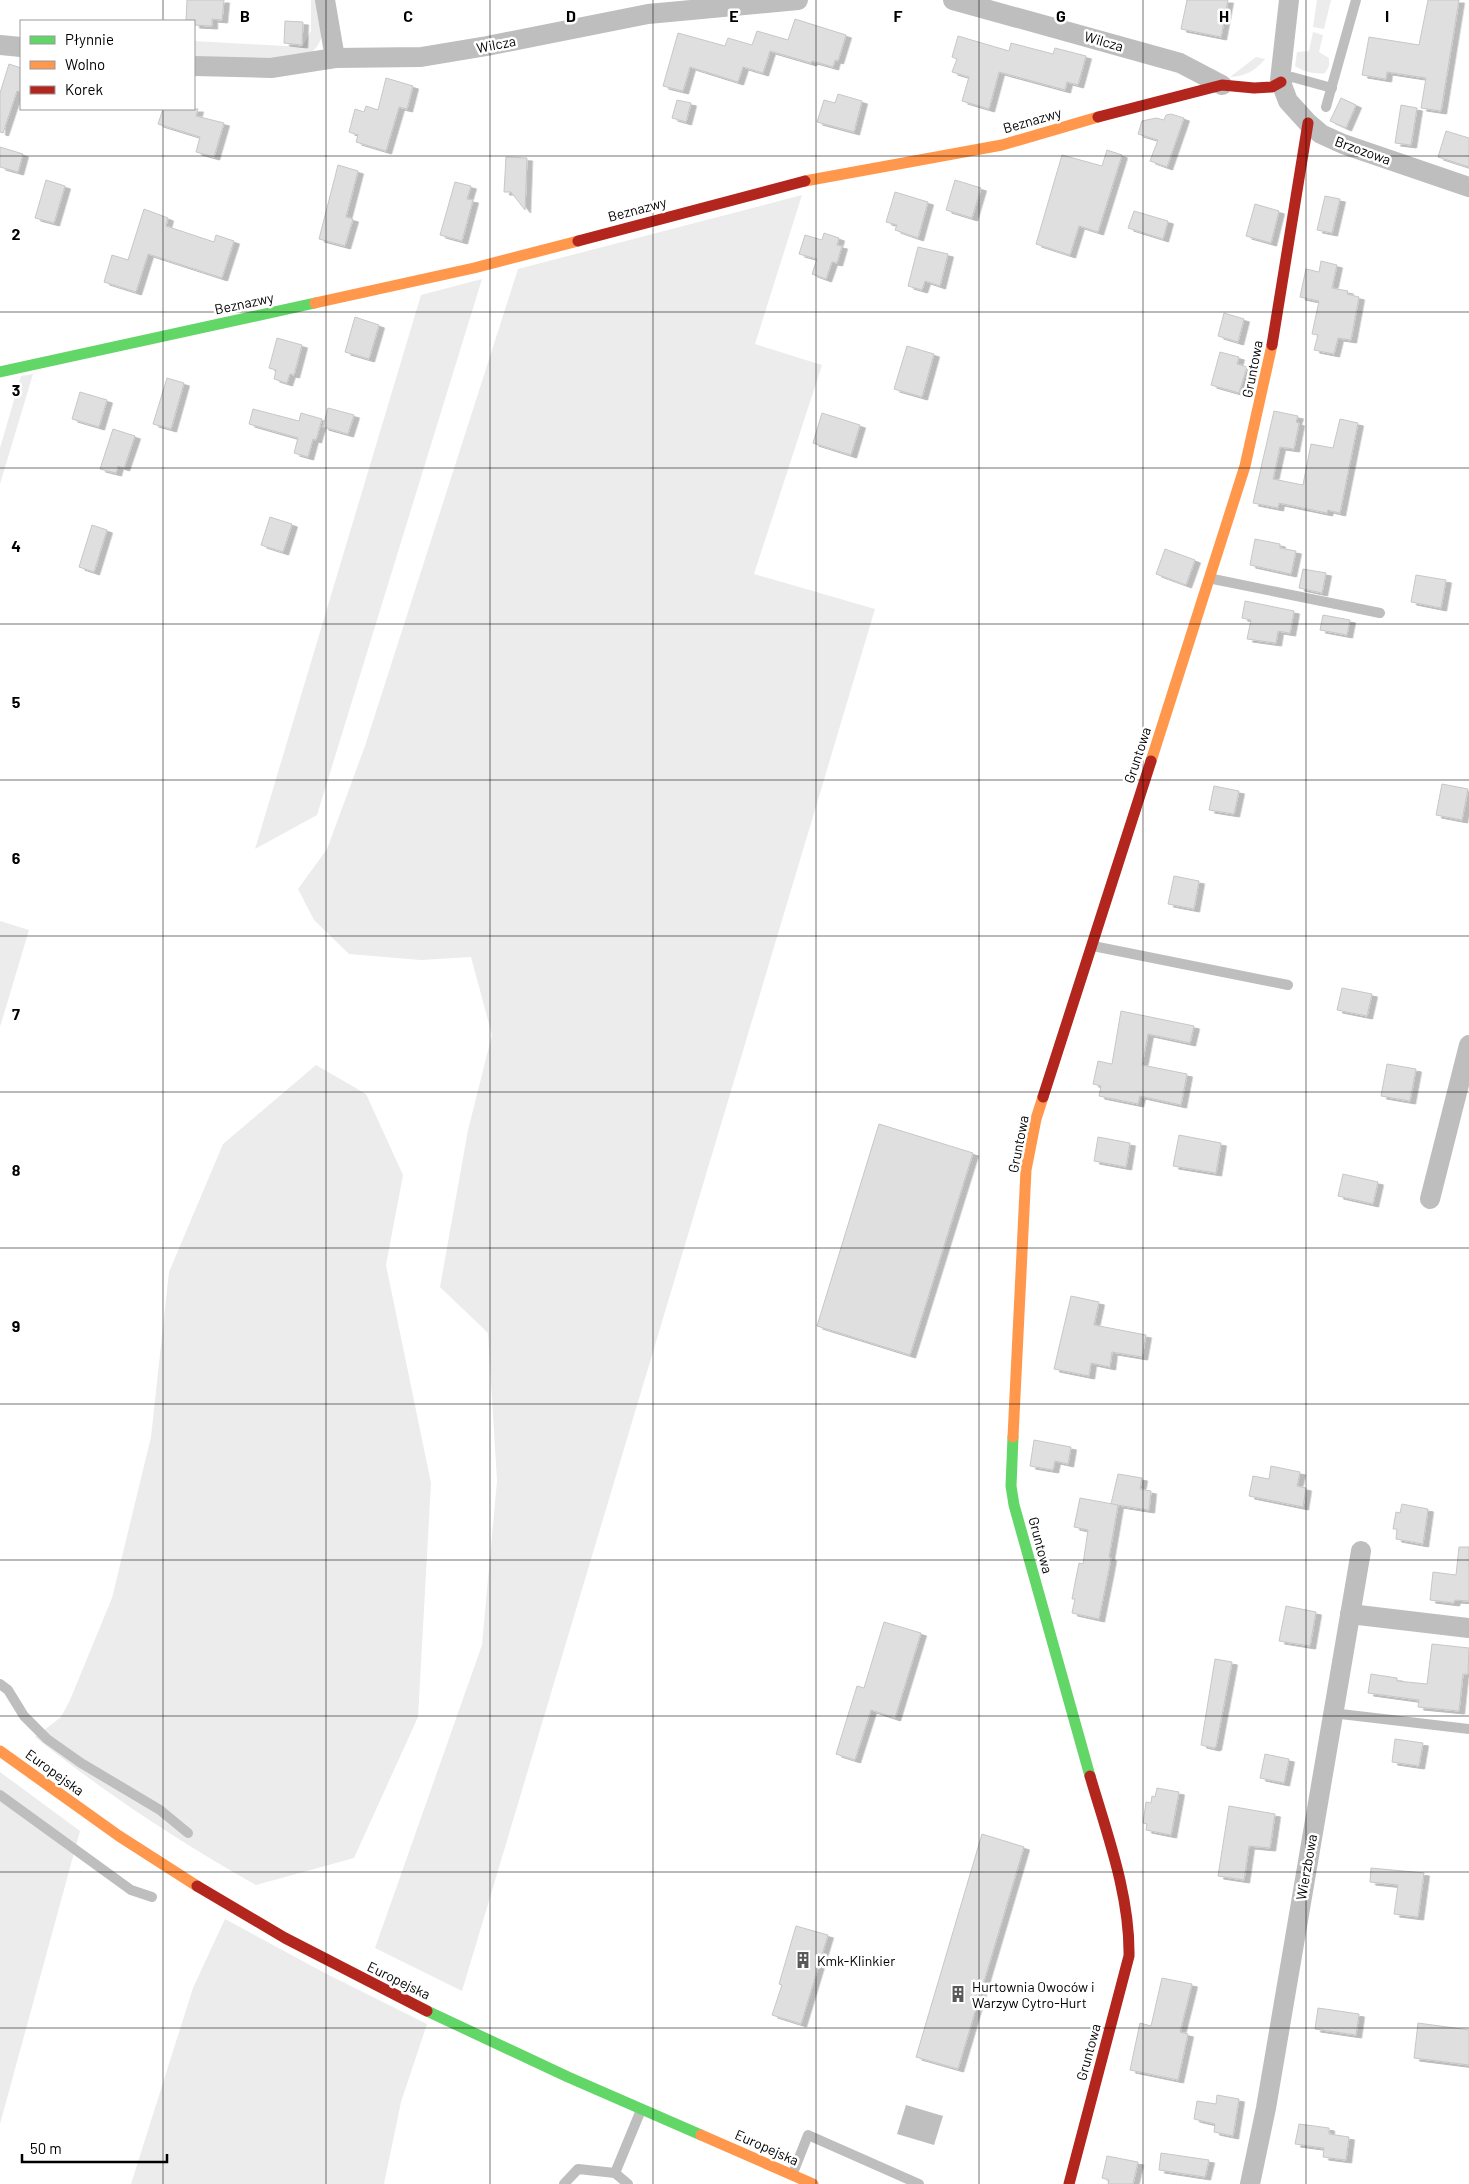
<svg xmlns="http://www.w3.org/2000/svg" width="1469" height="2184" font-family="Barlow,sans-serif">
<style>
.green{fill:#ececec}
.water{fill:#bfbfbf}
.building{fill:#dfdfdf;stroke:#c7c7c7;filter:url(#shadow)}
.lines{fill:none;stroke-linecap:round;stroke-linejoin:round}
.lane{stroke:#bebebe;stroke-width:10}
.street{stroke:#bebebe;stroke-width:20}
.fast{stroke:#63d668;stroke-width:11}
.slow{stroke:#ff974d;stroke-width:11}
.jam{stroke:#b3261e;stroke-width:11}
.grid{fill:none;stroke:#000;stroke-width:1;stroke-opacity:0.55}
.labels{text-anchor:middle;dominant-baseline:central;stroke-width:5;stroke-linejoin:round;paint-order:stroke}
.street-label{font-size:14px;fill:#000;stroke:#fff}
.poi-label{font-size:14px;fill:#000;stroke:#fff;text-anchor:start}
.grid-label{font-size:16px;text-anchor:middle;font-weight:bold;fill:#000;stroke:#fff;stroke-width:5;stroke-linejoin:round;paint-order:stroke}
</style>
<defs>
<filter id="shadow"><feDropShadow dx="5.5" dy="3" stdDeviation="0" flood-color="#0004"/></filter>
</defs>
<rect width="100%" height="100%" fill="#fff"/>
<!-- green -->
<g class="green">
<path d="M311,0H319C323,26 329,42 303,59L194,61V41L302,47L311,31Z"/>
<path d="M1317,0H1331L1324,29L1313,27Z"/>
<path d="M1313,32L1323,35L1319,52L1329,58V66L1325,73C1316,75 1302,71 1295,66L1297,52L1309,51Z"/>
<path d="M1256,57L1265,59C1255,71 1246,76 1230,77Z"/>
<path d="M802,195L755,344L822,365L754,574L875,609L462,1991L375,1948L482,1645L497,1481L488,1333L440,1287L468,1130L492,1035L471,957L421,960L349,954L314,920L298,889L327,849L365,746L518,269Z"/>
<path d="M482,279L317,815L255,849L421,295Z"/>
<path d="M33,374L0,484V448L21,376Z"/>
<path d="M0,921L29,930L0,1027Z"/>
<path d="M316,1065L366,1094L403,1175L386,1265L431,1483L418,1717L354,1858L256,1885C179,1842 104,1792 35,1737L61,1717L70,1700L112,1598L151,1437L169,1272L223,1144Z"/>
<path d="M0,1772L80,1831L0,2124Z"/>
<path d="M225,1919L323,1972L427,2024L401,2102L384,2184H131L193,1988Z"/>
</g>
<!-- water -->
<path class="water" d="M906,2105L943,2116L934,2145L897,2134Z"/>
<!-- building -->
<g class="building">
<path d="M187,0H224L222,20L212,19V26L194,25V21H186Z"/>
<path d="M1187,0H1228L1221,37L1181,29Z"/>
<path d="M1428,0H1459L1441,111L1421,108L1426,78L1387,72L1386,79L1362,75L1369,37L1419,45Z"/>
<path d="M795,19L846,35L838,61L835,60L833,67L812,61L811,63L770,51L763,73L743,67L738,82L690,67L683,91L663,86L678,33L725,46L728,38L752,45L757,31L788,40Z"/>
<path d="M285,21L303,22L302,45L284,43Z"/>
<path d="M958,36L1009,51L1011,43L1053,54L1055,48L1086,56L1078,85L1067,82L1065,90L999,72L989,109L962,101L969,77L952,72L957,59L952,57Z"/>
<path d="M9,64L21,68V92L17,91L3,133L0,132V93Z"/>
<path d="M386,78L413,86L407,109L399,107L386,151L356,142L358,135L349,132L355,109L364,112L366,106L378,110Z"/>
<path d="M838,94L862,101L854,132L817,122L824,100L835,103Z"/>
<path d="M1341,98L1356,105L1346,128L1330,121Z"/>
<path d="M677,100L691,103L686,122L672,118Z"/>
<path d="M1401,105L1417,108L1411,145L1395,143Z"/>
<path d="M163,109H198L196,116L224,123L214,157L196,152L200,137L158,124Z"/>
<path d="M1171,114L1184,118L1167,167L1150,161L1158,140L1138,134L1142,121L1156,118L1164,120L1166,115Z"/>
<path d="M1446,131L1469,138V167L1438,157Z"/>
<path d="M0,147L23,154L18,172L0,167Z"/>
<path d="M1107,150L1122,155L1098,232L1079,226L1070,255L1036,244L1062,155L1102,166Z"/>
<path d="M506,157L527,158L525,210L511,192H504Z"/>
<path d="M338,165L358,171L346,217L353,219L345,246L319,239Z"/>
<path d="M46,180L65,186L54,223L35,218Z"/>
<path d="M955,180L981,188L972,218L946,210Z"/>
<path d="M455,182L471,186L467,199L473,200L462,241L440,235Z"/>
<path d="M895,192L928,202L918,238L895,230L897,225L886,222Z"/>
<path d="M1325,196L1340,199L1332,233L1317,230Z"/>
<path d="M1255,204L1279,211L1271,243L1246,236Z"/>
<path d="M144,209L168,218L166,226L214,242L216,235L234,241L222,278L148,254L136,292L104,282L112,255L128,260Z"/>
<path d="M1134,211L1168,221L1163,239L1128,228Z"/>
<path d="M824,233L839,238L837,245L842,246L837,263L832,262L826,279L812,274L817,259L799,254L805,235L822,240Z"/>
<path d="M918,247L948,254L940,286L925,281L922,290L908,286Z"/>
<path d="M1321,261L1337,265L1332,288L1348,291L1347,294L1359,297L1351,340L1338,338L1334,354L1314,350L1318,335L1312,334L1319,301L1300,297L1306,269L1319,272Z"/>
<path d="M1224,313L1244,319L1238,342L1218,336Z"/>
<path d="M355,317L379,325L369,359L345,352Z"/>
<path d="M277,338L302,345L294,375L290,374L287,383L274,379L276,370L269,368Z"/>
<path d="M907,346L934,354L922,397L894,389Z"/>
<path d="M1220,352L1239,357L1237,364L1247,367L1239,393L1211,385Z"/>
<path d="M167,378L184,383L171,429L153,424Z"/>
<path d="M80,392L107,400L99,427L72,419Z"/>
<path d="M328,408L354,415L348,434L323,427Z"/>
<path d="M253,409L299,421L301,413L322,419L316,440L313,439L308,457L294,453L298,438L249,424Z"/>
<path d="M1274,411L1298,416L1296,422L1299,423L1294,449L1280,447L1273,479L1303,485L1311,444L1333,448L1340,419L1358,423L1340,513L1328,510L1327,513L1279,503L1278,508L1253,503Z"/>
<path d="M822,413L860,425L851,455L813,443Z"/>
<path d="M113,429L135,436L124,468L118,466L116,473L100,469Z"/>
<path d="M270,517L292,524L283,552L261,545Z"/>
<path d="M92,525L107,530L94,572L79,567Z"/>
<path d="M1255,539L1280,544V548L1296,551L1291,574L1250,565Z"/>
<path d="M1165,549L1195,560L1186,585L1156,574Z"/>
<path d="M1303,569L1326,573L1322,593L1299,588Z"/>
<path d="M1416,575L1446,580L1441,608L1411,602Z"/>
<path d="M1245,601L1294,611L1290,633L1278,631L1276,643L1247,639L1251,620L1242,618Z"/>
<path d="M1323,615L1350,620L1347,635L1320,630Z"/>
<path d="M1442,784L1468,789L1462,820L1436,815Z"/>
<path d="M1214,786L1239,791L1234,814L1209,810Z"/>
<path d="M1174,876L1199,881L1194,909L1168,904Z"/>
<path d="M1342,988L1372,994L1367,1016L1337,1010Z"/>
<path d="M1121,1011L1194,1026L1190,1043L1148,1034L1142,1065L1187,1074L1181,1105L1140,1096L1138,1104L1099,1096L1101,1086L1093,1084L1098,1061L1112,1064Z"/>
<path d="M1387,1064L1416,1069L1410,1101L1381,1096Z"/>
<path d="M879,1124L973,1153L910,1355L817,1326Z"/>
<path d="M1179,1135L1221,1143L1216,1173L1173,1166Z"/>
<path d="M1098,1137L1130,1143L1126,1167L1094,1161Z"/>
<path d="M1343,1174L1378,1182L1373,1204L1338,1196Z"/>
<path d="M1071,1296L1099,1302L1094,1325L1146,1335L1142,1357L1112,1352L1110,1367L1091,1363L1089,1376L1054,1369Z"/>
<path d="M1034,1440L1071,1447L1068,1464L1055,1461L1053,1470L1030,1466Z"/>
<path d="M1271,1466L1300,1472L1297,1486L1306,1488L1303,1507L1249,1496L1253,1476L1269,1479Z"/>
<path d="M1118,1474L1142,1478L1140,1489L1151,1491L1149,1510L1111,1504Z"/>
<path d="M1080,1498L1118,1505L1109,1557L1111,1558L1109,1569L1099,1619L1072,1613L1075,1599H1072L1075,1583L1079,1563L1083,1564L1088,1530L1074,1527Z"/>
<path d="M1402,1504L1428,1509L1423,1544L1396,1539L1397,1529H1393L1396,1512L1400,1513Z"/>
<path d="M1459,1547H1469V1601L1455,1600L1454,1603L1430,1600L1433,1572L1456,1575Z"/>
<path d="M1286,1606L1316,1612L1310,1646L1279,1641Z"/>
<path d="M884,1622L921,1633L895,1718L871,1710L855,1760L836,1754L857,1686L864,1688Z"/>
<path d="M1432,1644L1469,1648L1468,1674H1463L1459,1711L1418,1707L1419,1700L1368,1693L1371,1674L1397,1678V1681L1427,1684Z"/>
<path d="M1215,1659L1232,1662L1216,1747L1214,1748L1201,1745Z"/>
<path d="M1395,1739L1423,1743L1419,1766L1392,1762Z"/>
<path d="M1265,1754L1289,1759L1284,1783L1260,1778Z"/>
<path d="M1157,1788L1179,1792L1171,1835L1146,1830L1147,1824L1143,1823L1146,1802L1151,1803L1152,1796L1155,1797Z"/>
<path d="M1229,1806L1275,1814L1270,1848L1249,1846L1244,1880L1218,1876Z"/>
<path d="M982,1834L1024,1847L958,2069L916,2057Z"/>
<path d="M1371,1868L1424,1873L1418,1917L1394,1914L1398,1885L1370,1882Z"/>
<path d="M796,1926L828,1935L801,2024L772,2015L782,1985L779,1984Z"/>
<path d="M1162,1978L1192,1984L1180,2032L1188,2034L1178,2080L1130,2070L1140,2023L1151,2026Z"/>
<path d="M1318,2008L1359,2014L1356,2035L1315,2029Z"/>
<path d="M1418,2023L1469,2030V2065L1414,2058Z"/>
<path d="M1217,2095L1239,2099L1233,2136L1214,2132L1215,2124L1194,2119L1197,2101L1216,2104Z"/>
<path d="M1299,2124L1329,2128V2134L1349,2137L1346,2160L1323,2157L1324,2148L1295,2144Z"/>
<path d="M1161,2153L1209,2160L1205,2177L1159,2170Z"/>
<path d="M1107,2156L1138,2162L1133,2184H1108L1109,2180L1102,2178Z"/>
</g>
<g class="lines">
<!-- lane -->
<g class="lane">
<path d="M1282,82L1292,77L1332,88"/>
<path d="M1326,107L1356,0"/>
<path d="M1213,579L1380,613"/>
<path d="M1093,946L1288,985"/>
<path d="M0,1684L8,1690L24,1716L47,1739L81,1763L160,1810L188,1833"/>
<path d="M1332,1713L1469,1729"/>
<path d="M0,1795L131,1890L152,1897"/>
<path d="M615,2173L628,2184"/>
<path d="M793,2173L808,2135L919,2184"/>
<path d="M564,2184L578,2169L615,2173L641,2110"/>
</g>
<!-- street -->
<g class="street">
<path d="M325,0L335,58"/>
<path d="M953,0L1180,63L1222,85"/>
<path d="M1289,0L1280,80L1288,101L1308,123L1321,134L1343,144L1469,187"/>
<path d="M0,45L21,47"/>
<path d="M194,66L271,68L335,58L421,57L487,46L648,14L798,0"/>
<path d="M1430,1199L1469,1045"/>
<path d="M1350,1614L1469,1628"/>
<path d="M1250,2184L1266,2108L1361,1551"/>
</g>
<!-- fast -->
<g class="fast">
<path d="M0,372L315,303"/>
<path d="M1013,1437L1011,1486L1014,1505L1090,1776"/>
<path d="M427,2011L568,2077L701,2135"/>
</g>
<!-- slow -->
<g class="slow">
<path d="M805,181L1002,145L1098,117"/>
<path d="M315,303L474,268L578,241"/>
<path d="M1151,761L1245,466L1272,345"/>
<path d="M1013,1437L1026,1170L1036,1119L1043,1097"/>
<path d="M0,1751L119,1836L197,1886"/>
<path d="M701,2135L813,2184"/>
</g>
<!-- jam -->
<g class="jam">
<path d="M1098,117L1222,85L1254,88L1272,87L1281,82"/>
<path d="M578,241L805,181"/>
<path d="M1272,345L1308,123"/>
<path d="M1043,1097L1151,761"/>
<path d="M197,1886L285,1938L427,2011"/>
<path d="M1069,2184L1129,1956C1130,1895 1107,1834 1090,1776"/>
</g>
</g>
<!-- grid -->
<path class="grid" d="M163,0V21M326,0V2184M490,0V2184M653,0V2184M816,0V2184M979,0V2184M1143,0V2184M1306,0V2184M163,109V2184M0,156H1469M0,312H1469M0,468H1469M0,624H1469M0,780H1469M0,936H1469M0,1092H1469M0,1248H1469M0,1404H1469M0,1560H1469M0,1716H1469M0,1872H1469M0,2028H1469"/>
<!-- icons -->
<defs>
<g id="building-bare" transform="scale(1.35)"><path d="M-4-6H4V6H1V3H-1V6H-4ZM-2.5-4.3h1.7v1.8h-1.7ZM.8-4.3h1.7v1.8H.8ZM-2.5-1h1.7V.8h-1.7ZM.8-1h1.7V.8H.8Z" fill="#595959" stroke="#fff" stroke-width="2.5" paint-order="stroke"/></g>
</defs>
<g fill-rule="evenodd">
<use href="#building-bare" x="803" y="1960"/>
<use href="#building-bare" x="958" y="1994"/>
</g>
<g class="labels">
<!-- street labels -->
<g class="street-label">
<text transform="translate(1104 41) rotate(16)">Wilcza</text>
<text transform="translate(496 44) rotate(-11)">Wilcza</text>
<text transform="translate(1032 120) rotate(-16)">Beznazwy</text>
<text transform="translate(1363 150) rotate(20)">Brzozowa</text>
<text transform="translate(637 209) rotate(-15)">Beznazwy</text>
<text transform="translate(244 303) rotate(-12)">Beznazwy</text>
<text transform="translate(1252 369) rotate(-79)">Gruntowa</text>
<text transform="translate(1137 755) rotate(-72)">Gruntowa</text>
<text transform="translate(1018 1144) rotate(-79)">Gruntowa</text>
<text transform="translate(1041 1545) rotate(75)">Gruntowa</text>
<text transform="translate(55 1772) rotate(36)">Europejska</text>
<text transform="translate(1306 1867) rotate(-80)">Wierzbowa</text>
<text transform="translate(399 1980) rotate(26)">Europejska</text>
<text transform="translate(1088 2052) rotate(-75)">Gruntowa</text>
<text transform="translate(767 2147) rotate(24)">Europejska</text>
</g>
<!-- poi labels -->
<g class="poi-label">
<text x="817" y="1960">Kmk-Klinkier</text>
<text x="972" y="1986">Hurtownia Owoców i<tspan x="972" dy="16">Warzyw Cytro-Hurt</tspan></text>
</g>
</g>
<g class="grid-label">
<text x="245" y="22">B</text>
<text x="408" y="22">C</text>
<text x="571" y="22">D</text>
<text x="734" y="22">E</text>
<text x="898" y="22">F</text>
<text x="1061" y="22">G</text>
<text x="1224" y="22">H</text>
<text x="1387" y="22">I</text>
<text x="16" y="240">2</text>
<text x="16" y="396">3</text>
<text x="16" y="552">4</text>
<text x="16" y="708">5</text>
<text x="16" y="864">6</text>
<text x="16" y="1020">7</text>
<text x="16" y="1176">8</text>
<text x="16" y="1332">9</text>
</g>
<!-- legend -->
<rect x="20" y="20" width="175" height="90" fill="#ffffff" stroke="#999999"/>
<rect x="30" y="36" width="25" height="8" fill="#63d668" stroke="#999999"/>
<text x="65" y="45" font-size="15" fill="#000000">Płynnie</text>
<rect x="30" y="61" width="25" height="8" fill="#ff974d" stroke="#999999"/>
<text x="65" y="70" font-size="15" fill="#000000">Wolno</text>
<rect x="30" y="86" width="25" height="8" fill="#b3261e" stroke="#999999"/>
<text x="65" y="95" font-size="15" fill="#000000">Korek</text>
<!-- scale -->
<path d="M22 2154v8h145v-8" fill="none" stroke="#000000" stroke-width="2.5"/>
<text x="30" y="2154" font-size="15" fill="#000000" stroke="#ffffff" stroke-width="4" paint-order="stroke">50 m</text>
</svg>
